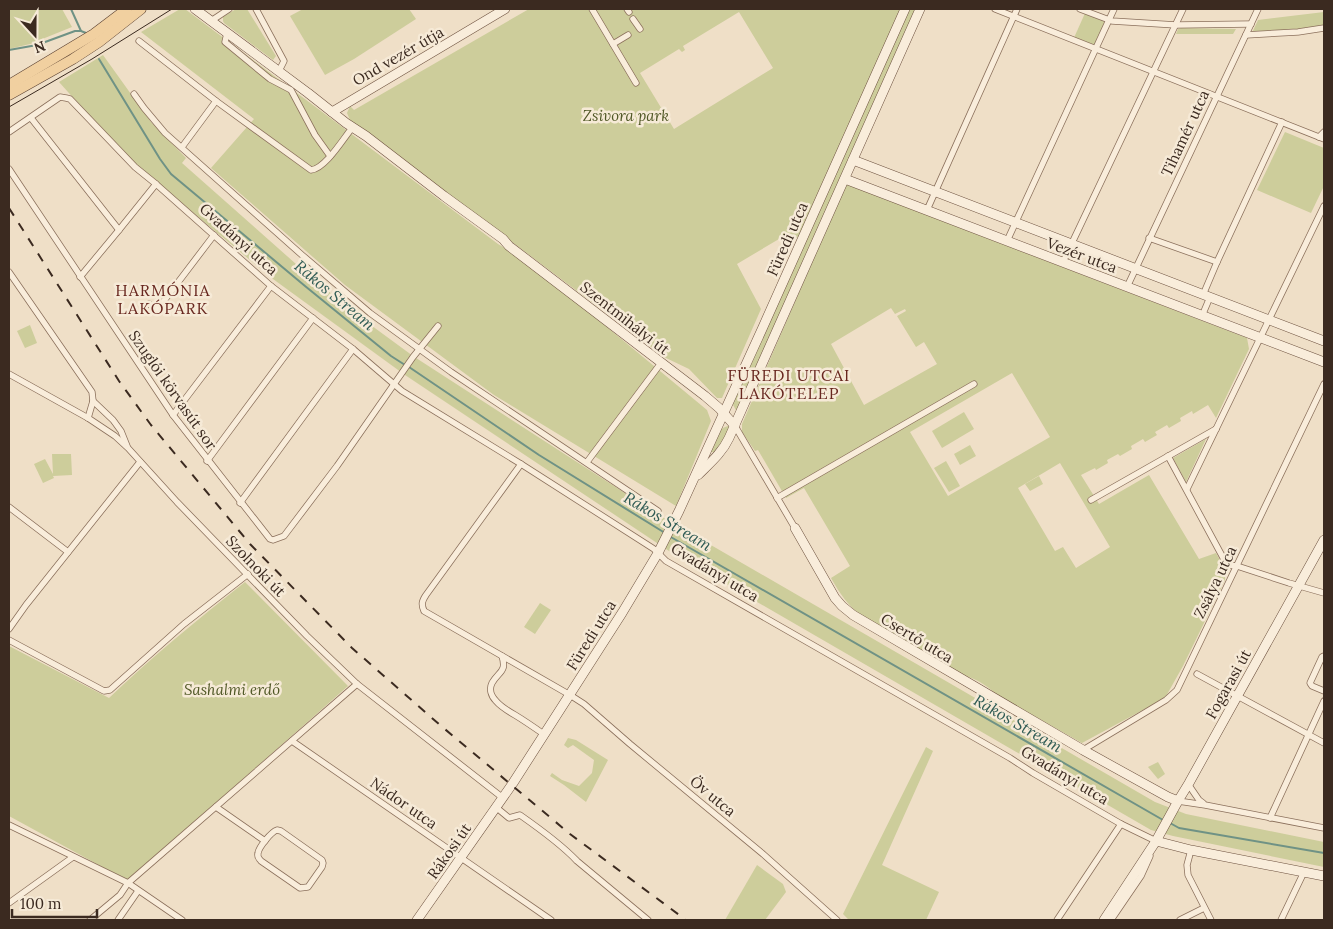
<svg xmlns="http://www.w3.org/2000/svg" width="1333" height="929" font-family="Lora,serif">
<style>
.green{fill:#cdcd9b;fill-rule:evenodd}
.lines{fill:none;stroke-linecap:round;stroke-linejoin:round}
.stream{stroke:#6f9285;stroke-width:2}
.street-casing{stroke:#8b705c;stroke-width:7}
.secondary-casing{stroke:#6d513f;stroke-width:10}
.primary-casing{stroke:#593f30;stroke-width:11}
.street{stroke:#f9eddb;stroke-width:5.5}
.secondary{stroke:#f9eddb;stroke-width:9}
.primary{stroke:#f1d0a0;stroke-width:10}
.tram{stroke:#3b2a20;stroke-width:1}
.rail{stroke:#3b2a20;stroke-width:2;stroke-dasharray:9 9;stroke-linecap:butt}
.labels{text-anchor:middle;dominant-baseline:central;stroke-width:5;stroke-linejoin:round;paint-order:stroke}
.street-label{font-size:15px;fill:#3b2a20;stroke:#f6ead7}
.park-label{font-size:15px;font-style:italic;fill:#505826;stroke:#f6ead7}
.neighbourhood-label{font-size:16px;letter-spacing:1px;fill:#68271f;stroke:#f6ead7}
.water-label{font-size:16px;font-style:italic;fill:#2f5b54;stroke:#f6ead7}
</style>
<rect width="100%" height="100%" fill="#efdfc7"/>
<!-- green -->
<g class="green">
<path d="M9,9H62L72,27L30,44L9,49Z"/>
<path d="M180,9H185L498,244L510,251L555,284L707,410L711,421L676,506L494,395L345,285L211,168L254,119L141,32Z"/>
<path d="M236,9H247L276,56L273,60L224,23L223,21V17Z"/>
<path d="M303,9H409L416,19L354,59L325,75L290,16Z"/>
<path d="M529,9H903L801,235L784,245L779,239L737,264L761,309L722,398H717L689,369L666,358L350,120L347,113L350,106L354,110ZM739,12L773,68L674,129L640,73L679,49L682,52L685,50L683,46Z"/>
<path d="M909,9H918L737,412L732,403Z"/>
<path d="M1086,11L1109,20L1096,49L1073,40Z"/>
<path d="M1324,12V28L1251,35L1258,20Z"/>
<path d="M1181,28L1236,29L1233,34H1176L1178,29Z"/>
<path d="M103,55L151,122L186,158L182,163L296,264L353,312L413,356L659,515L1155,802L1186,814L1324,842V867L1173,836L1151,830L669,551L405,375L273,279L140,169L122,152L59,82Z"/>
<path d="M1285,132L1324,148V186L1311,213L1257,190Z"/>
<path d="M846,184L1247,338L1249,349L1216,418L1208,405L1193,414L1192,411L1180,418L1181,421L1169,428L1167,425L1155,432L1157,435L1145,442L1143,439L1131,446L1132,449L1120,456L1118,454L1107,460L1108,463L1096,470L1095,468L1081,475L1099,504L1149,475L1199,559L1216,553L1225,569V580L1183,666L1165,698L1082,743L997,695C984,683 975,678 958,674L864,618C849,607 840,594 831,578L850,566L804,488L786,498L758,450L755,451L742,432V424ZM891,308L895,314L905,309L906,311L897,316L916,347L924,342L937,364L864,405L831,344ZM1012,373L1050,437L948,496L910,432ZM1060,463L1110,547L1076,568L1063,547L1055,551L1018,488Z"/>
<path d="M30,325L37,343L25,348L17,331Z"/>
<path d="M964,412L974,429L942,448L932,431Z"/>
<path d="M728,426L731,428L726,438L715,452H711L710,449C715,439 716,429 728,426Z"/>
<path d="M1206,439L1186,482L1173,458Z"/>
<path d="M970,445L976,456L960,465L954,454Z"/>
<path d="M52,454H71L72,475L53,476L54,478L43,483L34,464L45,459L53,474Z"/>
<path d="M946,461L960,486L949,492L934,468Z"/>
<path d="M1039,476L1043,484L1030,491L1025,484Z"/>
<path d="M245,582L348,686L128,881L9,816V646L109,698C152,657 198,619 245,582Z"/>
<path d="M540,603L551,610L535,634L524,627Z"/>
<path d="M568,738L576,740L608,760L586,802L564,785L550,776L552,773L562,780L579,786L592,773L594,760L573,745L568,748L564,745Z"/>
<path d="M926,747L933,751L882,865L939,892L926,920H849L843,914Z"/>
<path d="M1158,762L1165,774L1158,779L1148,767Z"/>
<path d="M757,865L783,884L786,892L765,920H725Z"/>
</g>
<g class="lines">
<!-- stream -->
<g class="stream">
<path d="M71,9L81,31"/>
<path d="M9,50L37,45L75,31H81L86,33"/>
<path d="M99,59L160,159L171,174L305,286L391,356L405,365"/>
<path d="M409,367L539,455L665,533"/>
<path d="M669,536L1163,820"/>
<path d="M1170,823L1179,828L1324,853"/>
</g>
<!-- street casing -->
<g class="street-casing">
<g id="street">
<path d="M256,9L284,61L279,71"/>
<path d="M592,9L636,83"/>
<path d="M627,9L629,12"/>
<path d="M995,9L1324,139"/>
<path d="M1080,9L1112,21L1176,25L1251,24"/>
<path d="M633,19L640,29"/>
<path d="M211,21L229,9"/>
<path d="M227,33L225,42L270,79L291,90L315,135L330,156"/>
<path d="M1246,35L1298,32L1324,28"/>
<path d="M139,41L216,101L311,170C325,169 343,139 352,128"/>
<path d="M613,44L628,35"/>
<path d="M134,94L144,108L165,133L302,255L370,313L451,372L658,511"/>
<path d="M31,118L119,230"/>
<path d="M9,132L60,97L66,98L70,99L135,167L156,184L271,286L353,349L402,391L521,464L654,549L666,561L1010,758L1033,773L1121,824L1156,841V843"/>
<path d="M1319,137L1324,132"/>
<path d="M182,147L216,101"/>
<path d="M9,169L173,415L270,539L273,540L284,536L337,466L413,357L438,326"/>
<path d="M927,210L1017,9"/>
<path d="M1149,238L1217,262"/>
<path d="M1007,241L1114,9"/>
<path d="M1063,262L1183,9"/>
<path d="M9,272L92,392L93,401L88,418"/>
<path d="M80,277L119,230L156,184"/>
<path d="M1127,287L1258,9"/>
<path d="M1203,295L1217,262L1282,122"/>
<path d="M149,304L157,310L214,235"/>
<path d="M1202,316L1210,297"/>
<path d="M9,374L88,418L115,436L128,448L177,502L307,636L357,684L503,798"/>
<path d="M93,401L113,420L121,431L127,446"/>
<path d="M173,415L271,286"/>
<path d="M735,426L795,528"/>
<path d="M1168,456L1227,565L1237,566L1289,583L1324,593"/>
<path d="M207,461L313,318"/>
<path d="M587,462L661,363"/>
<path d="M521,464L426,595C422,601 421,604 424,611L570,695L584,704L630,744L763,854L837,920"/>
<path d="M1187,489L1324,206"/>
<path d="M777,498L974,384"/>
<path d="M1091,500L1216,429"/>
<path d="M240,503L353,349"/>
<path d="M9,507L68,552"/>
<path d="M9,629L26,605L140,462"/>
<path d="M9,640L104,691L110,690L184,624L248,574"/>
<path d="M502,656C507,672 499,671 492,683C489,689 491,696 496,701C501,707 508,711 515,715C525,721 535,728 545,735"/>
<path d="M1324,656L1322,657L1310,683L1312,686L1324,691"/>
<path d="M1197,674L1324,743"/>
<path d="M292,741L551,920"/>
<path d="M1083,750L1166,700L1177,690L1324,384"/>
<path d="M1188,784L1199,800L1203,803"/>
<path d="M1178,801L1205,805L1324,828"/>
<path d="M216,807L265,841"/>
<path d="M497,808L509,818L520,815C540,829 561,844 577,861L648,920"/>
<path d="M1270,818L1324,701"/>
<path d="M9,825L128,883L182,920"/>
<path d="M277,830L281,831L322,860L323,863L322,867L308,887L300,888L261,861C259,858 257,858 258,853C259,847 271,832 277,830Z"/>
<path d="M1191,850L1187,865L1188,875L1211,920"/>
<path d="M9,903L73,857"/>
<path d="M90,920L120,895L128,883L357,684"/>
<path d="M118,920L138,891"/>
<path d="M1057,920L1121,824"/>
<path d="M1111,920L1141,876L1150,856"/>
<path d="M1180,920L1204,908"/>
<path d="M1281,920L1304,872"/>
</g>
</g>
<!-- secondary casing -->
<g class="secondary-casing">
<g id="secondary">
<path d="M195,9L308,93L346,123L366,136L444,196L503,239L509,246L705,396L719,408L735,426"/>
<path d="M332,112L505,9"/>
<path d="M853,160L1324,341"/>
<path d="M845,179L1324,362"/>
<path d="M698,475C710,463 722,453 729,438L920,9"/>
<path d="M795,528L835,598L842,606L853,615L1083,750L1168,797L1178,801"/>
<path d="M1156,841L1191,850L1324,876"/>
<path d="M417,920L513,783L622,613L658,553L679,511L763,327L905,9"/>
<path d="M1104,920L1156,841L1178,801L1189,783L1324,540"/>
</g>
</g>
<!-- primary casing -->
<g class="primary-casing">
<g id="primary">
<path d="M9,85L94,34L127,9"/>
<path d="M9,95L73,59L99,42L141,9"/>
</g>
</g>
<!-- street -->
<use href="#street" class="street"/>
<!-- secondary -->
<use href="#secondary" class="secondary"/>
<!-- primary -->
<use href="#primary" class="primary"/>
<!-- tram -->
<path class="tram" d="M9,107L92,59L172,9"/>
<!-- rail -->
<path class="rail" d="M9,208L119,381L151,425L250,544L352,648L440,725L570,834L686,920"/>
</g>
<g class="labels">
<!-- street labels -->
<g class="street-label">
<text transform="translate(398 56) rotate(-30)">Ond vezér útja</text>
<text transform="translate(1185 133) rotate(-65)">Tihamér utca</text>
<text transform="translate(239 239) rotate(42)">Gvadányi utca</text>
<text transform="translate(787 239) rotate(-66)">Füredi utca</text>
<text transform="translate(1082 255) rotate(21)">Vezér utca</text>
<text transform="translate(625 318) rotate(38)">Szentmihályi út</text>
<text transform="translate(173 390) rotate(55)">Szuglói körvasút sor</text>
<text transform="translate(256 566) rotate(46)">Szolnoki út</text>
<text transform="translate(715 572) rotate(31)">Gvadányi utca</text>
<text transform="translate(1215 582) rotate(-64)">Zsálya utca</text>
<text transform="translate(591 635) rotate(-58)">Füredi utca</text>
<text transform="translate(917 638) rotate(31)">Csertő utca</text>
<text transform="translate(1228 684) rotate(-61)">Fogarasi út</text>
<text transform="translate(1065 775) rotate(31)">Gvadányi utca</text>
<text transform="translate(713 796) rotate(40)">Öv utca</text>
<text transform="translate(404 803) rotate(35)">Nádor utca</text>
<text transform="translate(449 851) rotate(-55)">Rákosi út</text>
</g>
<!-- park labels -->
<g class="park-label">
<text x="626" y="115">Zsivora park</text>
<text x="232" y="689">Sashalmi erdő</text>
</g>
<!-- neighbourhood labels -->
<g class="neighbourhood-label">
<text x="163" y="290">HARMÓNIA<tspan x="163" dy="18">LAKÓPARK</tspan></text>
<text x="789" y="375">FÜREDI UTCAI<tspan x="789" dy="18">LAKÓTELEP</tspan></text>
</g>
<!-- water labels -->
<g class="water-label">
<text transform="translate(335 295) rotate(40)">Rákos Stream</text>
<text transform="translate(668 521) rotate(31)">Rákos Stream</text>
<text transform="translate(1018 723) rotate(30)">Rákos Stream</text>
</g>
</g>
<!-- border -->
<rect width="1333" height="929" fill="none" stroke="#3b2a20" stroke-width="20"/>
<!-- north arrow -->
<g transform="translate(35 35) rotate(159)" stroke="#f6ead7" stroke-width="4" paint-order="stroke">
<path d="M0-4L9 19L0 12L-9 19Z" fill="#3b2a20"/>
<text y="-8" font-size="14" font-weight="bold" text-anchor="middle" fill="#3b2a20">N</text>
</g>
<!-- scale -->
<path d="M12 909v8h85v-8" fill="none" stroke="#3b2a20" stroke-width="2.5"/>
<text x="20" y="909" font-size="15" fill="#3b2a20" stroke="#f6ead7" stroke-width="4" paint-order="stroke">100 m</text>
</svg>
